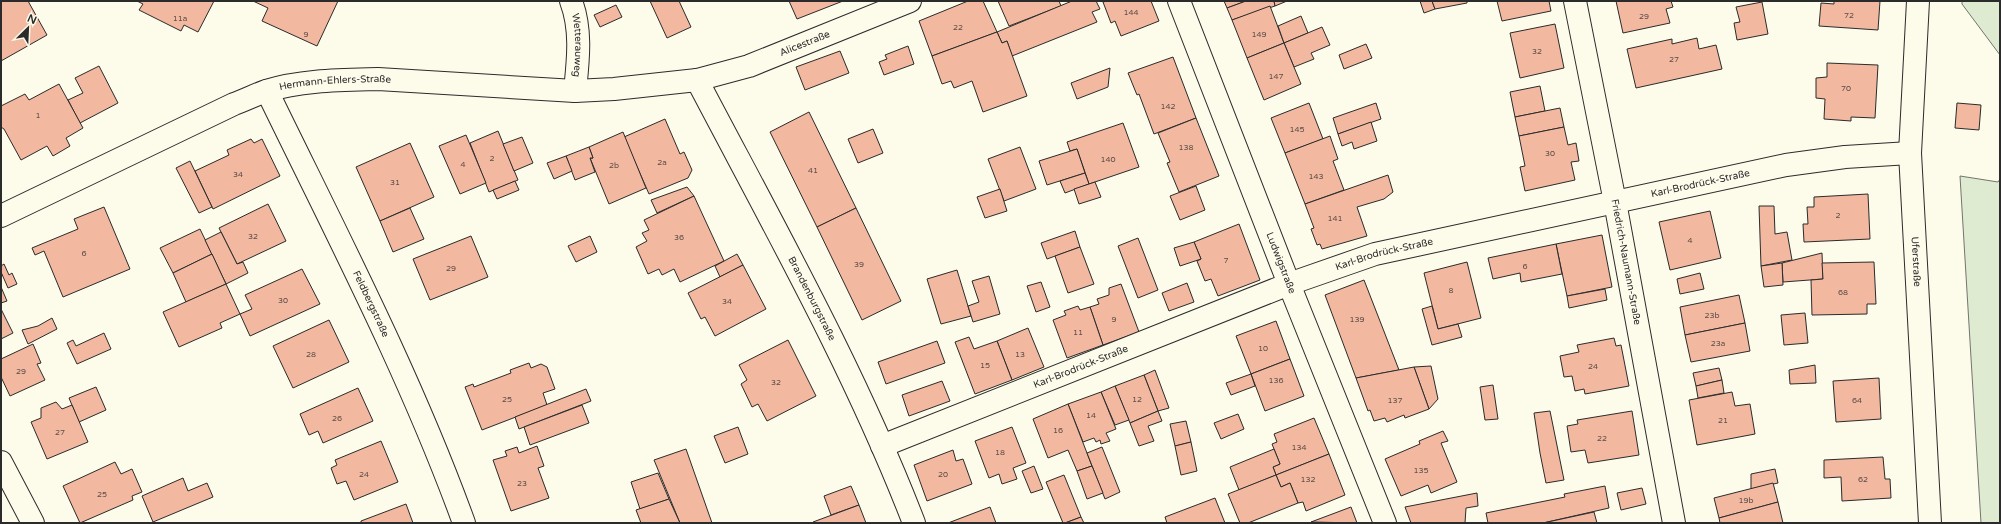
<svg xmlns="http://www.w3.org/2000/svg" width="2001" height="524" font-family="'Varela Round',sans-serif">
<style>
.green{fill:#deebd1;stroke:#74746e}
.building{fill:#f2b8a0;stroke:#2b2b2b}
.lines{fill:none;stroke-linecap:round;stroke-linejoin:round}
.street-casing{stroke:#2b2b2b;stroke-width:24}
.secondary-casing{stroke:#2b2b2b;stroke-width:24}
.street{stroke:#fdfbea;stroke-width:22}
.secondary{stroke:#fdfbea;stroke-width:22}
.labels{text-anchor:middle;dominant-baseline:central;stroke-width:3;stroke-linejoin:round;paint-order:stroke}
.number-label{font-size:8px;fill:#5d4e48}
.street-label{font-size:10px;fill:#2b2b2b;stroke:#fdfbea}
</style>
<rect width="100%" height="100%" fill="#fdfbea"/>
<!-- green -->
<g class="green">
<path d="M1962,1H2000V55L1962,4Z"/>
<path d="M1960,176L1998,182L2000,179V523H1981Z"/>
</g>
<!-- building -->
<g class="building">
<path d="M1,1H28L47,35L1,61Z"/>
<path d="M137,1H214L198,32L184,25L181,31L139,10L143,4Z"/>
<path d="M253,1H338L317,46L262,21L268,8Z"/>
<path d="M650,1H679L691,27L667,38Z"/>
<path d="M789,1H843L797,19Z"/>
<path d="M968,1H983L997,32L932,56L919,21Z"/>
<path d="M998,1H1059L1061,6L1009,26Z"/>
<path d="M1072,1H1096L1100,9L1092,12L1097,22L1012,56L1007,41L1002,43L997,32Z"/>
<path d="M1107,1H1151L1159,21L1121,36L1115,21L1111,23L1103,2Z"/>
<path d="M1224,1H1246L1227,8Z"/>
<path d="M1246,1H1274L1275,6L1232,20L1227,8Z"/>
<path d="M1274,1H1287L1275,6Z"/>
<path d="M1420,1H1432L1435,9L1424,13Z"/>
<path d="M1432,1H1467V3L1435,9Z"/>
<path d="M1497,1H1549L1551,11L1502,21Z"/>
<path d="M1616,1H1671L1673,7L1666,9L1670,23L1623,33Z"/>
<path d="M1834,1H1880L1878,30L1819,26L1821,3L1834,4Z"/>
<path d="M1762,2L1768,34L1737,40L1734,23L1740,22L1736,7Z"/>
<path d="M616,5L622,17L600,27L594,15Z"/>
<path d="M1270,6L1284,43L1247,58L1232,20Z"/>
<path d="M1301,16L1308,33L1284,43L1278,26Z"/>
<path d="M1555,24L1564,68L1520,78L1510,33Z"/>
<path d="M1322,27L1330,45L1311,53L1314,59L1294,67L1284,43Z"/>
<path d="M997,32L1002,43L1007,41L1027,96L983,112L972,81L954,88L951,81L942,84L932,56Z"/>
<path d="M1697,38L1699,49L1716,45L1722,69L1636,88L1627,49L1672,39V44Z"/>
<path d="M1284,43L1301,84L1264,100L1247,58Z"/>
<path d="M1366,44L1372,58L1344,69L1339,55Z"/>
<path d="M908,46L914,64L884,75L879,62L887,59L885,55Z"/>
<path d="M840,51L849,73L805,90L796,67Z"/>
<path d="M1173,57L1196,118L1154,134L1139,94L1137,95L1128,73Z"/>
<path d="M1827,63L1878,65L1875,118L1851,117V121L1824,119L1825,99L1816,98V78L1827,77Z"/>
<path d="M99,66L118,103L80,123L68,100L83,93L75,78Z"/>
<path d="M1110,68L1108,87L1077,99L1071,83Z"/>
<path d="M59,84L83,128L66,138L70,146L53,156L47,146L21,160L4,129L1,127V106L25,94L29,100Z"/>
<path d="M1540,86L1545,111L1515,117L1510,92Z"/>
<path d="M1309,103L1323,139L1285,153L1271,118Z"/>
<path d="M1376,103L1381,119L1338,134L1333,118Z"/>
<path d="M1957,103L1981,105L1979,130L1955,128Z"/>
<path d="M1560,108L1564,127L1519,136L1515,117Z"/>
<path d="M809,112L856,208L817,227L770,132Z"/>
<path d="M1196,118L1219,176L1179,192L1167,163L1170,162L1158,133Z"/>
<path d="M665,119L680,154L684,152L692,170L688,178L649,194L624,137Z"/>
<path d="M1371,122L1377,141L1354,149L1352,142L1342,146L1338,134Z"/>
<path d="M1123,123L1139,167L1089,184L1077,149L1070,151L1067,142Z"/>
<path d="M1564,127L1568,145L1576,143L1579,161L1571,162L1575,180L1525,191L1520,167L1525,166L1519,136Z"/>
<path d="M873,129L883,153L858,163L848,139Z"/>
<path d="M498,131L518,180L489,192L470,143Z"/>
<path d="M623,132L646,188L609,204L590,158H593L589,147Z"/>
<path d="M466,135L486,183L460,194L439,146Z"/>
<path d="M1330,136L1338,159L1333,161L1344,190L1305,204L1285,153Z"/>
<path d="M522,137L533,163L514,171L503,144Z"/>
<path d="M251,139L254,143L262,139L280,176L213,209L195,171L229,155L227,150Z"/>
<path d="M410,143L434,197L380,221L356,167Z"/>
<path d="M589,147L593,158H590L595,172L575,180L566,156Z"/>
<path d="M1020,147L1036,189L1004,201L988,159Z"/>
<path d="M1077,149L1085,173L1047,185L1039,161Z"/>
<path d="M566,156L572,171L554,179L547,163Z"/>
<path d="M190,161L212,207L199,213L176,168Z"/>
<path d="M1085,173L1089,184L1065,193L1060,181Z"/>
<path d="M1388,175L1393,192L1384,199L1357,207L1367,236L1322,249L1320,244L1317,245L1311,229L1314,228L1305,204Z"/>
<path d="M515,181L519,190L497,199L493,190Z"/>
<path d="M1095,182L1101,197L1079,204L1074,189Z"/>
<path d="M1196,186L1205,210L1180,220L1170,196Z"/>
<path d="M687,187L694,196L657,213L651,200Z"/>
<path d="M1000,189L1007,211L985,218L977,197Z"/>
<path d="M1868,194L1870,239L1804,242L1803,224H1808L1807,207H1814V197Z"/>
<path d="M694,196L724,261L680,282L674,269L662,275L659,269L648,274L636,247L647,241L642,233L649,230L644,220Z"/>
<path d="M268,204L286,241L237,264L219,228Z"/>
<path d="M1759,206H1774L1775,234L1787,232L1792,260L1761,266Z"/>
<path d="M104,207L130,269L63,297L44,251L35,255L32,248L78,229L74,219Z"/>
<path d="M410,208L424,239L393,252L380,221Z"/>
<path d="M856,208L901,301L862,320L817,227Z"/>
<path d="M1710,211L1721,258L1670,270L1659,222Z"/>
<path d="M1239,224L1260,280L1218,296L1211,279L1205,281L1197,261L1201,259L1194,242Z"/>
<path d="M200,229L212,254L173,273L160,248Z"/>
<path d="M1075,231L1080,247L1047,259L1041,243Z"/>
<path d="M221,232L237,264L243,262L248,273L226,284L205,240Z"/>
<path d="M1602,235L1612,287L1567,296L1556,244Z"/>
<path d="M471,236L488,277L430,300L413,259Z"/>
<path d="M590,236L597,252L576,262L568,246Z"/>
<path d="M1138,238L1158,290L1138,298L1118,246Z"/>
<path d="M1194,242L1201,259L1180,266L1174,248Z"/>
<path d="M1556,244L1562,274L1521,282L1520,273L1493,279L1488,258Z"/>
<path d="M1080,247L1094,284L1068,293L1055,256Z"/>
<path d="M1822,253L1823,279L1783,282L1782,263Z"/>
<path d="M212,254L226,284L186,302L173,273Z"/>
<path d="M737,254L743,265L720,277L715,266Z"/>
<path d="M1467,262L1481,318L1438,329L1424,273Z"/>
<path d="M1874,262L1876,304H1867V314L1812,315L1811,280L1823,279L1822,263Z"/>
<path d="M1782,263L1783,285L1764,287L1761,266Z"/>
<path d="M4,264L9,275L12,273L17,284L8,288L1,272V266Z"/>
<path d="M743,265L766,309L715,336L705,317L701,319L688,293Z"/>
<path d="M302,269L320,304L250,336L240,314L252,309L245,295Z"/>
<path d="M957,270L971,316L941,324L927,279Z"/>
<path d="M1700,273L1704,289L1680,294L1677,279Z"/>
<path d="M989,276L1000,314L973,322L968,306L979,302L972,281Z"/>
<path d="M1364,280L1399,370L1356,378L1325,295Z"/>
<path d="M1041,282L1050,307L1036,312L1027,286Z"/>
<path d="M1187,283L1194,302L1169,311L1162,293Z"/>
<path d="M226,284L240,314L220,323L222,328L179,347L163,312Z"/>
<path d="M1121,284L1139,332L1103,345L1090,307L1099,304L1097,299L1109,295V288Z"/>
<path d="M1,287L7,301L1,303Z"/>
<path d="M1605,289L1607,300L1569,308L1567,296Z"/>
<path d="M1739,295L1745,323L1685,335L1680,307Z"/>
<path d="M1078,306L1080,310L1090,307L1103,345L1067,358L1053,320L1066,315L1064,311Z"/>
<path d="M1432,306L1438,329L1458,324L1462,337L1432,345L1422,309Z"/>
<path d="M1,309L13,333L1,339Z"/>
<path d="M1805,313L1808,343L1784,345L1781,315Z"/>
<path d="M52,318L57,329L28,344L22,330L38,326Z"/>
<path d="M329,320L349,362L293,388L273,346Z"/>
<path d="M1276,321L1290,359L1251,374L1236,336Z"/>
<path d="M1745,323L1750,351L1691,362L1685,335Z"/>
<path d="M1028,328L1044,367L1012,380L997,341Z"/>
<path d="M104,333L111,349L77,364L67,343L73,340L76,346Z"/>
<path d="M969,337L974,349L997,341L1012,380L975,394L955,342Z"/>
<path d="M1614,338L1616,346L1621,345L1629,386L1585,394L1584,389L1575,391L1572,376L1564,377L1560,356L1579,352L1577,345Z"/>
<path d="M788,340L816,396L767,421L758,404L752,407L741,384L747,380L739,365Z"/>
<path d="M937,341L945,363L886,384L878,362Z"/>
<path d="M33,344L41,363L37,364L45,380L10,396L1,377V359Z"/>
<path d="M1290,359L1304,396L1265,411L1251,374Z"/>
<path d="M529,363L531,368L541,364L547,367L555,389L543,393L547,405L482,430L465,387L473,384L474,387L511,373L510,370Z"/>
<path d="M1815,365L1816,383L1790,384L1789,370Z"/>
<path d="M1431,366L1438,399L1429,409L1414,367Z"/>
<path d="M1414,367L1429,409L1405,418L1404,415L1387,422L1385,418L1374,421L1370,410L1368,411L1356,378Z"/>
<path d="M1719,368L1722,380L1696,386L1693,373Z"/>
<path d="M1155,370L1169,408L1158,411L1144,375Z"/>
<path d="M1251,374L1255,386L1231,395L1226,383Z"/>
<path d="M1144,375L1158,411L1130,423L1115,386Z"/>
<path d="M1879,378L1881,419L1836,422L1833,381Z"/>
<path d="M1722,380L1724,393L1698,398L1696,386Z"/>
<path d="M942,381L950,401L909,416L902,395Z"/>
<path d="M1493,385L1498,419L1485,420L1480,387Z"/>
<path d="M1115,386L1129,420L1115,425L1101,392Z"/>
<path d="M96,387L106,410L79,422L69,398Z"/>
<path d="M358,388L373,421L323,443L318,431L309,435L300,414Z"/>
<path d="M586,389L591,401L519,429L515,417Z"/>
<path d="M1101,392L1116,429L1106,433L1110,441L1101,444L1100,440L1096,442L1094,438L1083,442L1068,404Z"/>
<path d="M1732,392L1735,406L1750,404L1755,434L1697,445L1689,400Z"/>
<path d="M56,402L62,409L72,405L88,442L47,459L31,422L41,418V408Z"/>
<path d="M1068,404L1092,466L1077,471L1068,450L1048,458L1033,419Z"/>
<path d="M582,405L589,423L530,445L524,427Z"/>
<path d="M1158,411L1162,421L1148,426L1154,441L1139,446L1130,423Z"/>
<path d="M1550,411L1564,480L1546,483L1540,453L1534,413Z"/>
<path d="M1632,411L1639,455L1588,463L1585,450L1571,452L1567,426L1578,424L1577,420Z"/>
<path d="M1238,414L1244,429L1221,439L1214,423Z"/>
<path d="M1314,418L1329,454L1276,475L1273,467L1280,464L1272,444L1277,442L1274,434Z"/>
<path d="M1186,421L1191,442L1175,446L1170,424Z"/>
<path d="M738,427L748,454L725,463L714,436Z"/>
<path d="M1012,427L1026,463L1013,468L1017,479L1002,484L999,474L989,478L975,441Z"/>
<path d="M1443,431L1448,441L1441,443L1457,482L1431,493L1428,485L1401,496L1385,459L1420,444L1419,441Z"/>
<path d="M381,441L398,482L354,500L346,481L337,484L331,468L337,465L335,460Z"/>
<path d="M1191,442L1197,471L1181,475L1175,446Z"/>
<path d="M537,446L544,466L538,468L549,498L511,511L493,460L507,456L505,451L517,447L519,453Z"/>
<path d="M1102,447L1120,492L1105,499L1087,453Z"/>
<path d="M686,449L712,523H680L654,460Z"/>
<path d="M1274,449L1280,464L1273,467L1276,475L1239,490L1230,467Z"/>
<path d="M953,450L956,461L963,459L972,484L927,501L914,465Z"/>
<path d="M1329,454L1345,495L1306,511L1303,502L1298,503L1290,483L1281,487L1276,475Z"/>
<path d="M1883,457L1885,479H1890L1891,498L1842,501L1841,477L1824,478V460Z"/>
<path d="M115,462L121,474L132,469L142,492L132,496L133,500L80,523L63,486Z"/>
<path d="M1034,466L1043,489L1031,493L1022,471Z"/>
<path d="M1092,466L1103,493L1087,499L1077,471Z"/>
<path d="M1775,469L1778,483L1751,489V474Z"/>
<path d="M658,473L669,499L640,509L631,482Z"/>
<path d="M1064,475L1081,517L1065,523H1063L1046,482Z"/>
<path d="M1276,475L1281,487L1290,483L1298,503L1248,523H1240L1228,494Z"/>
<path d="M183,478L188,491L207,483L213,497L153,522L142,496Z"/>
<path d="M1773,483L1778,502L1719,518L1714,498Z"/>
<path d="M851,486L859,505L831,515L824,496Z"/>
<path d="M1605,486L1609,508L1543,523H1488L1486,513L1565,497L1564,494Z"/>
<path d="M1642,488L1646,504L1621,510L1617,493Z"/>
<path d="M1477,493L1478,506L1466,508L1465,523H1411L1405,507Z"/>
<path d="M1215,498L1225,523H1167L1165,517Z"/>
<path d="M669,499L680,523H641L636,510Z"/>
<path d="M1778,502L1783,523H1720L1719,518Z"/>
<path d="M406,504L413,523H361V521Z"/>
<path d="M859,505L866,523H814L813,522Z"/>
<path d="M990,507L996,523H948Z"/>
<path d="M1351,507L1357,523L1311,522Z"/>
<path d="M1594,512L1597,523H1543Z"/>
<path d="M1081,517L1084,523H1065Z"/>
</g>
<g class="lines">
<!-- street casing -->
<g class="street-casing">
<g id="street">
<path id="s1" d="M571,1C582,30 578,61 575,91"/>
<path id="s2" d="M1575,1L1615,202L1674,523"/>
<path id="s3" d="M1918,1L1910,153L1930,523"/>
<path id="s4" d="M697,80C773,225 855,370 914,523"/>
<path id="s5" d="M267,91C336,233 410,374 464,523"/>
<path id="s6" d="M1,216L234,104C245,100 255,95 266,91C301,80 341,80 378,79L575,91L614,89L697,80L749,66L910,1"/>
<path id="s7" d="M882,446L1289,284L1375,254L1786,165L1845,157L1910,153"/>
<path d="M1,462L33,523"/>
</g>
</g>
<!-- secondary casing -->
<g class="secondary-casing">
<g id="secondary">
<path id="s8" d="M1179,1L1289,284L1385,523"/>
</g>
</g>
<!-- street -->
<use href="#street" class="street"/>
<!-- secondary -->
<use href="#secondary" class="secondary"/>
</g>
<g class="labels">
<!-- number labels -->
<g class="number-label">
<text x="1131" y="12">144</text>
<text x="1849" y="15">72</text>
<text x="1644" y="16">29</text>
<text x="180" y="18">11a</text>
<text x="958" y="27">22</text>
<text x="306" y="34">9</text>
<text x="1259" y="34">149</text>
<text x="1537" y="51">32</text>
<text x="1674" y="59">27</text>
<text x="1276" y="76">147</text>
<text x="1846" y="88">70</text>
<text x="1168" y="106">142</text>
<text x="38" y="115">1</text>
<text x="1297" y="129">145</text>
<text x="1186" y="147">138</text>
<text x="1550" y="153">30</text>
<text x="492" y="158">2</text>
<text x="1108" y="159">140</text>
<text x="662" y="162">2a</text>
<text x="463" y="164">4</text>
<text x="614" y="165">2b</text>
<text x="813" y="170">41</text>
<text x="238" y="174">34</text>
<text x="1316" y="176">143</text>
<text x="395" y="182">31</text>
<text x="1838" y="215">2</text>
<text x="1335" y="218">141</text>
<text x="253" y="236">32</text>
<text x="679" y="237">36</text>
<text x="1690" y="240">4</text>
<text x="84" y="253">6</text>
<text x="1226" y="260">7</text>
<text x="859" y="264">39</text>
<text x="1525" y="266">6</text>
<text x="451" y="268">29</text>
<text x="1451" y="290">8</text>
<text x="1843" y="292">68</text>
<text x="283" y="300">30</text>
<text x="727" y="301">34</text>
<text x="1712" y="315">23b</text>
<text x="1114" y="319">9</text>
<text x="1357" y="319">139</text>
<text x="1078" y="332">11</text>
<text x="1718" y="343">23a</text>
<text x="1263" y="348">10</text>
<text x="311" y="354">28</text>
<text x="1020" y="354">13</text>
<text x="985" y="365">15</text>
<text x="1593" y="366">24</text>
<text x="21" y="371">29</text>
<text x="1276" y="380">136</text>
<text x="776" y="382">32</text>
<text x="507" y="399">25</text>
<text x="1137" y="399">12</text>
<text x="1395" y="400">137</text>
<text x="1857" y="400">64</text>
<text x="1091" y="415">14</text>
<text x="337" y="418">26</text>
<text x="1723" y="420">21</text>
<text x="1058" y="430">16</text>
<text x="60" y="432">27</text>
<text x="1602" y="438">22</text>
<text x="1299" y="447">134</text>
<text x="1000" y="452">18</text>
<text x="1421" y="470">135</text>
<text x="364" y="474">24</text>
<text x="943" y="474">20</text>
<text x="1308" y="479">132</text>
<text x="1863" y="479">62</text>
<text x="522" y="483">23</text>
<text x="102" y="494">25</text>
<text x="1746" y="500">19b</text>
</g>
<!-- street labels -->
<g class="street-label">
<text stroke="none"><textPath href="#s6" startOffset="840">Alicestraße</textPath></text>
<text stroke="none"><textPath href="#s1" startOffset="45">Wetterauweg</textPath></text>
<text stroke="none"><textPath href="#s6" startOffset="363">Hermann-Ehlers-Straße</textPath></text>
<text stroke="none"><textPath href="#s7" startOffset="862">Karl-Brodrück-Straße</textPath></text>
<text stroke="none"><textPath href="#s7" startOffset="538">Karl-Brodrück-Straße</textPath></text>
<text stroke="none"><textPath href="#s8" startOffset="281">Ludwigstraße</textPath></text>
<text stroke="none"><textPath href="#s2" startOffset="266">Friedrich-Naumann-Straße</textPath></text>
<text stroke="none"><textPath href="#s3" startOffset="261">Uferstraße</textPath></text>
<text stroke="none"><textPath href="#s4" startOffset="247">Brandenburgstraße</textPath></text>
<text stroke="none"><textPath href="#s5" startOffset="237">Feldbergstraße</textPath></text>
<text stroke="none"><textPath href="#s7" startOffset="214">Karl-Brodrück-Straße</textPath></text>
</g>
</g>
<!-- border -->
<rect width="2001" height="524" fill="none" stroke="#2b2b2b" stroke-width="4"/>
<!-- north arrow -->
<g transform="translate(28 28) rotate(24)" stroke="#fdfbea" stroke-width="3" paint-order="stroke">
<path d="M0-3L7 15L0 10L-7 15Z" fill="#2b2b2b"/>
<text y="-6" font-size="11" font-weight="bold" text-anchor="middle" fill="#2b2b2b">N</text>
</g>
</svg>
